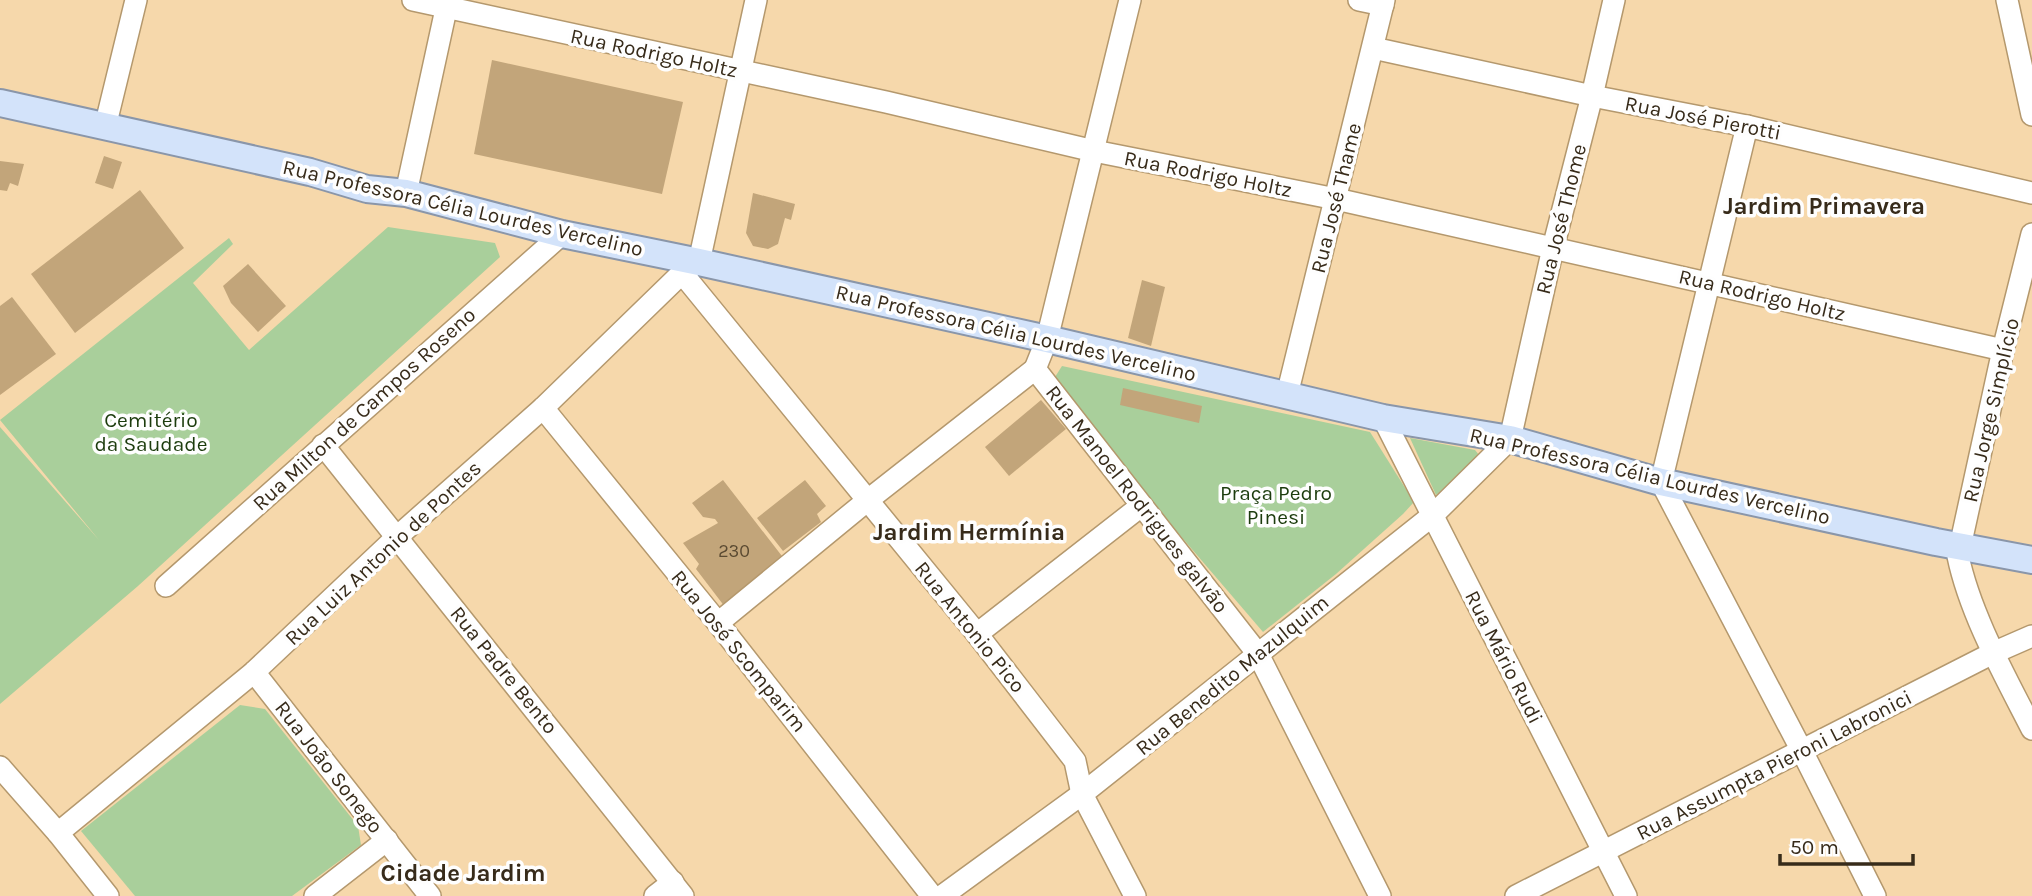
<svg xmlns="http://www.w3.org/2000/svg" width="2032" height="896" font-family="Karla,sans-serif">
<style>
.green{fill:#a9cf9b}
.building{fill:#c2a57a}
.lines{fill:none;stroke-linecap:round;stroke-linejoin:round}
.minor-casing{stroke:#b4986d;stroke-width:24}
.major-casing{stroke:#8a96a9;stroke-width:30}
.minor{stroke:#fff;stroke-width:21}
.major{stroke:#d3e3fa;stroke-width:26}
.labels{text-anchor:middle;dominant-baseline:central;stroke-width:7;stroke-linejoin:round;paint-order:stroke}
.number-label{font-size:18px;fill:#5a4a32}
.street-label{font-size:21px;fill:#372b1a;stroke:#fefefe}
.park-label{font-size:21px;fill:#1c3c0d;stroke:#fefefe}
.quarter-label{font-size:24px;font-weight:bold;fill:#372b1a;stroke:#fefefe}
</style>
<rect width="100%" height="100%" fill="#f6d8ab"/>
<!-- green -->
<g class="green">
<path d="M388,227L495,243L500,257L138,586L0,704V427L99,540L0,420L229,238L233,244L193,283L249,350Z"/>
<path d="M1062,366L1370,432L1414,502L1403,514L1336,574L1263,632L1166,519L1072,405L1055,377Z"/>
<path d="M1410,438L1475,450L1479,455L1478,462L1436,495Z"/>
<path d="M240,705L265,709L358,826L361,845L292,896H135L81,831Z"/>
</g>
<!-- building -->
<g class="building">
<path d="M492,60L683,102L662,194L474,154Z"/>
<path d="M104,156L122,162L113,189L95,183Z"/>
<path d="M0,161L24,164L18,186L10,183L7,191L0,190Z"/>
<path d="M140,190L184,248L75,333L31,274Z"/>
<path d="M753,193L795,204L791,220L785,218L778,244L768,249L753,246L746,233Z"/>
<path d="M248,264L286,306L258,332L231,303L223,286Z"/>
<path d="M1142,280L1165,287L1151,346L1128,338Z"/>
<path d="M12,297L56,354L0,395V306Z"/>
<path d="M1123,388L1202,406L1199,423L1120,405Z"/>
<path d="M1041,400L1066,429L1009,476L985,447Z"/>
<path d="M723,480L785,560L725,607L696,569L699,564L683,543L718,523L715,519L703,517L692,503Z"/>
<path d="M805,480L826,506L817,514L821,522L783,551L757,518Z"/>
</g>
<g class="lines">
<!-- minor casing -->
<g class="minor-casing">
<g id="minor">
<path d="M413,0L886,102L1094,151L1336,199L2003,350"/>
<path d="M1130,0L1047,339L1035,369L1258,654L1380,896"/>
<path d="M1359,0L1383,5"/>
<path d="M2007,0L2032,115"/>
<path d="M1373,48L1592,96L1747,126L2032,193"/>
<path d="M1747,126L1661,482L1802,751L1875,896"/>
<path d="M105,127L136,0"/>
<path d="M406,193L448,0"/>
<path d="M2032,234L2003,350L1958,556C1970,614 2005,676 2032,729"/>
<path d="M682,273L977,634L1075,761L1082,794L1135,896"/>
<path d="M1287,395L1384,0"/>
<path d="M543,408L718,623L932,896"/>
<path d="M1383,418L1626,896"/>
<path d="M323,445L683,896"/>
<path d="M166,586L562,234"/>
<path d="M718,623L868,500L1035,369"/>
<path d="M977,634L1141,506"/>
<path d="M254,672L430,896"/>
<path d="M0,767L58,833L108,896"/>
<path d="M58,833L254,672L397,537L543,408L682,273L699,262L756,0"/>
<path d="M315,896L387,840"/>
<path d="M655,896L673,882"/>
<path d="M942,896L1082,794L1433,515L1510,439L1553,248L1592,96L1614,0"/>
<path d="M1516,896L1993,653L2032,636"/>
</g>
</g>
<!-- major casing -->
<g class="major-casing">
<path id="major" d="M0,103L310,172L367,189L406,193L562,234L699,262L1047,339L1383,418L1510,439L1661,482L1936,542L2032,560"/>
</g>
<!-- minor -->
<use href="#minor" class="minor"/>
<!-- major -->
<use href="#major" class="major"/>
</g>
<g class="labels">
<!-- number labels -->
<g class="number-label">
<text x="734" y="551">230</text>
</g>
<!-- street labels -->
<g class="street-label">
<text transform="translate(654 53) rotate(12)">Rua Rodrigo Holtz</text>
<text transform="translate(1703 118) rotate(11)">Rua José Pierotti</text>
<text transform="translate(1208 174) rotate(11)">Rua Rodrigo Holtz</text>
<text transform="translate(1336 198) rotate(-76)">Rua José Thame</text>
<text transform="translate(463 208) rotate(13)">Rua Professora Célia Lourdes Vercelino</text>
<text transform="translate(1561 219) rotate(-76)">Rua José Thome</text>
<text transform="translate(1762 295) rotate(13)">Rua Rodrigo Holtz</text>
<text transform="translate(1016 333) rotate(13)">Rua Professora Célia Lourdes Vercelino</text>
<text transform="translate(364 409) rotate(-42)">Rua Milton de Campos Roseno</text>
<text transform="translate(1991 410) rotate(-77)">Rua Jorge Simplício</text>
<text transform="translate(1650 476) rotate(13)">Rua Professora Célia Lourdes Vercelino</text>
<text transform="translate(1137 499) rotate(52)">Rua Manoel Rodrigues galvão</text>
<text transform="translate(383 553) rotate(-43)">Rua Luiz Antonio de Pontes</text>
<text transform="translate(970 627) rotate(51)">Rua Antonio Pico</text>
<text transform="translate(739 651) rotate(51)">Rua José Scomparim</text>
<text transform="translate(1504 657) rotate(63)">Rua Mário Rudi</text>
<text transform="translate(504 670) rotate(51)">Rua Padre Bento</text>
<text transform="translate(1232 675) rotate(-39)">Rua Benedito Mazulquim</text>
<text transform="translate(1774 765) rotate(-27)">Rua Assumpta Pieroni Labronici</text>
<text transform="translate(329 767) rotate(52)">Rua João Sonego</text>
</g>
<!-- park labels -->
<g class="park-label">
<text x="151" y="420">Cemitério<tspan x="151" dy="24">da Saudade</tspan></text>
<text x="1276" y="493">Praça Pedro<tspan x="1276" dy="24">Pinesi</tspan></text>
</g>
<!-- quarter labels -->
<g class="quarter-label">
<text x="1824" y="206">Jardim Primavera</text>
<text x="969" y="532">Jardim Hermínia</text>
<text x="463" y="873">Cidade Jardim</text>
</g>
</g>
<!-- scale -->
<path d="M1780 854v10h133v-10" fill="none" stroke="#372b1a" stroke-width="3.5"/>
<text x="1790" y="854" font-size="21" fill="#372b1a" stroke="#fefefe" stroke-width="5" paint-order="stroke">50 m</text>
</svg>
